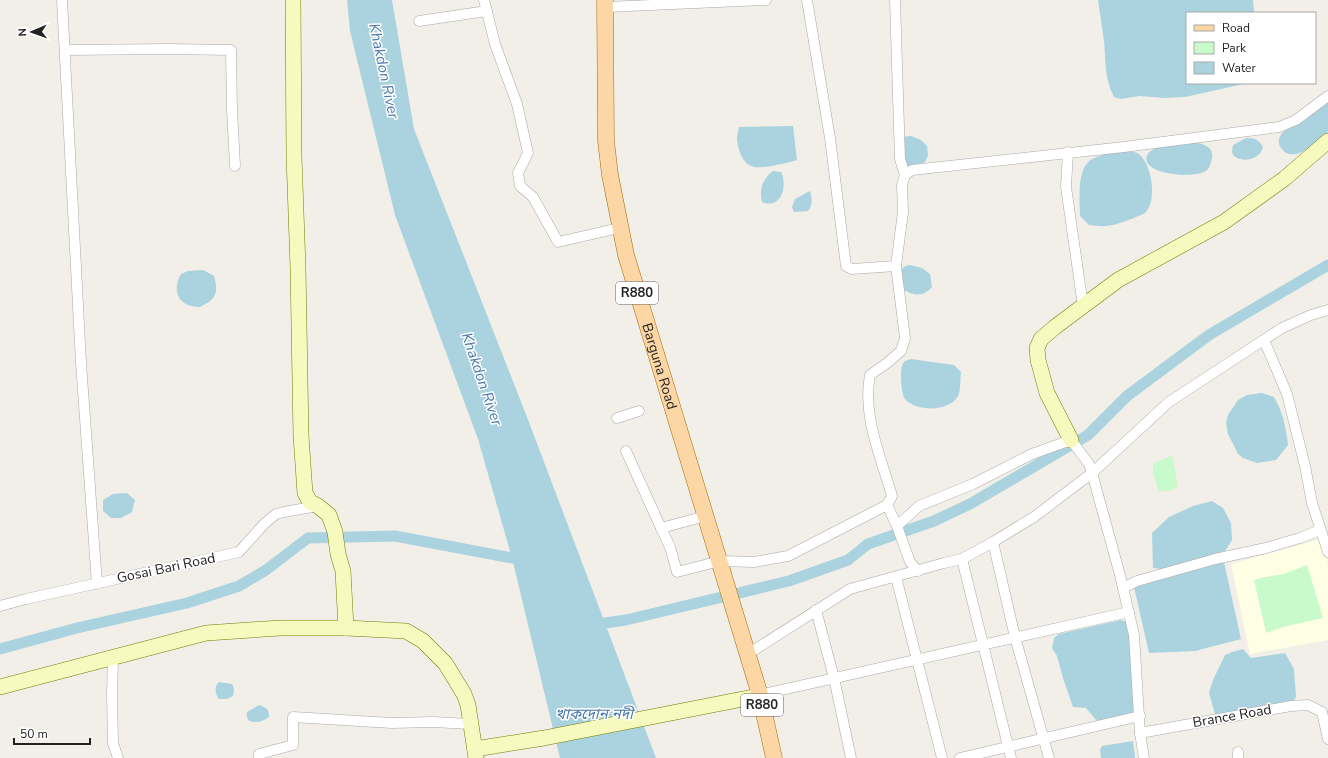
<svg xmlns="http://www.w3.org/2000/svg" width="1328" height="758" font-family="'Nunito Sans','Noto Sans Bengali',sans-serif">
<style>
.education{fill:#ffffe5}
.park{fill:#c8facc}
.water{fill:#aad3df}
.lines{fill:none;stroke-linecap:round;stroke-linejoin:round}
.canal{stroke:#aad3df;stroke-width:11}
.street-casing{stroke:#a9a9a9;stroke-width:11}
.secondary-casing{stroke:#707d05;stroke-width:16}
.primary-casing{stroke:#a06b00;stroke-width:17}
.street{stroke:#fff;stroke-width:10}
.secondary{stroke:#f7fabf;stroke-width:15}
.primary{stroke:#fcd6a4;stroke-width:16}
.labels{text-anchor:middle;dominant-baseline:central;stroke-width:3;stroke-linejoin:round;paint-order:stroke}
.shield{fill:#fff;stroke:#646464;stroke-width:1}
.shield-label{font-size:13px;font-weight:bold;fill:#222}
.street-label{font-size:14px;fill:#222;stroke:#fff}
.water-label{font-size:15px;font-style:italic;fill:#4a7aab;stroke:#fff}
</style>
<rect width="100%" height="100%" fill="#f2efe9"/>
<!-- education -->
<path class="education" d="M1321,539L1328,564V640L1250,654L1231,564Z"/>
<!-- park -->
<g class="park">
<path d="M1172,455L1178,486L1172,490L1159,492L1153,473V463L1165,459Z"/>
<path d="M1307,565L1323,618L1283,627L1266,633L1254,580L1265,577L1284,574Z"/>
</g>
<!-- water -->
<g class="water">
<path d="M347,0H392L414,129L527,417L656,758H560L512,558L478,439L395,215L350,31Z"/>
<path d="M1098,0H1253L1254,13H1187V83H1248L1185,97L1164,98L1140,96L1121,99L1114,97C1104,78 1106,61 1104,41C1102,27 1100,14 1098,0Z"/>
<path d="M1328,100V132C1317,141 1294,166 1281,148C1277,142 1279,138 1282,133Z"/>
<path d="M793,126L797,160C787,163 760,170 751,166C742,163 738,148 737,140C737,136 738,131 739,127Z"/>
<path d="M911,136L921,140L927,146L928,156L925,162L910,168L901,165L902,137Z"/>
<path d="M1246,138C1255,138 1258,139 1263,147C1259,164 1233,162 1232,152C1232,151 1233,145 1233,145Z"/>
<path d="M1189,142C1202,143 1217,146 1211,162C1210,165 1209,169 1207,170C1197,179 1152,175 1147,162C1141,145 1180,143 1189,142Z"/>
<path d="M1119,151C1125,151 1132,151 1137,153C1152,161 1158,202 1145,213C1142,215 1137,216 1134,218C1115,225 1109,228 1089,225L1080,216C1080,199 1076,169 1092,159C1100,155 1110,153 1119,151Z"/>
<path d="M773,171L781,172C788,186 781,210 762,202C759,190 762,179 773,171Z"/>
<path d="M810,191C812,198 813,205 808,211L794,212L792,207L795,199Z"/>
<path d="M910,265L922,268L930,274L932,287C924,297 912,296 903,289L900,271L905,266Z"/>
<path d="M203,270L214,276C219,293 216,299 200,307C179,307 171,292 181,274L188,271Z"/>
<path d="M911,359L954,365L961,372C960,379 961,391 958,396C949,412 916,412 905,399C901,394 900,372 902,366C903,361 907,360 911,359Z"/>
<path d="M1262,393L1274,397C1283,412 1286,428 1288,445L1276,460L1257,463L1243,458L1238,454L1228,434L1226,423L1228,415L1238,400L1247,395Z"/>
<path d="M127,493L135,500L132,512L121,518H111L103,511V500L113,494Z"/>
<path d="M1212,501L1223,508L1231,523L1232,540L1225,551L1162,569L1153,568L1152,533L1169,517L1193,506Z"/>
<path d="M1224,562L1241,639L1195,651L1149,653L1134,587Z"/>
<path d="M1121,620L1127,622L1130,629L1137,709L1134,713L1097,721L1086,708L1073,707L1063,678L1057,656L1052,648L1054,638L1059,634Z"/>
<path d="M1243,649L1251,658L1285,653L1294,669L1296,697L1293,702L1250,710L1215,714L1209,693L1213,680L1225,655L1232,652Z"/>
<path d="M219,682L232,684C235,689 234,691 233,696L227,699H219C215,694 214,686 219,682Z"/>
<path d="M259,705C267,708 269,709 269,717C262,723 244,726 247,712Z"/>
<path d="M1133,741L1135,758H1101L1100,750L1102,746Z"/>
</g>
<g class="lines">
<!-- canal -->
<g class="canal">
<path d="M591,625L626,620L789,581L848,560L868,544L934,521L970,504L1088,435L1127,396L1209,335L1328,265"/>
<path d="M0,649L77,628L187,603L239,586L266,570L308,538L395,536L512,558"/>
</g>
<!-- street casing -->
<g class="street-casing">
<g id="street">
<path d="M62,0L81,363L97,584"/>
<path d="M484,0L495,44L517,104L528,153L518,173L520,186L533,197L558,242L619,228"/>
<path d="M807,0L830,138L846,266L852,269L896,266"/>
<path d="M895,0L900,159L905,175"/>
<path d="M606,7L766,0"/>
<path d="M419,21L487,11"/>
<path d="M65,50L170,49L231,50L232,110L235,166"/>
<path d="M1068,152L1066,187L1083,306"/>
<path d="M1264,340L1287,394L1305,466L1312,503L1328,552"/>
<path d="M617,418L639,411"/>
<path d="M626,451L661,528L706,516"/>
<path d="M887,505L897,526L910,562L918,571"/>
<path d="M897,526L919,506L973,484L1032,454L1071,440L1089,464L1092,473L1120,575L1134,635L1140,733L1144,758"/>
<path d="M661,528L670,547L677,572L720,561L754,562L788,556L887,505L892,496C881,457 862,416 870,375L887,363L901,351L905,338L896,266L903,212L902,185L905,175L912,170L1124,147L1279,127L1296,120L1328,96"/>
<path d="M993,542L1015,637L1049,758"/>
<path d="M962,559L1011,758"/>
<path d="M896,577L942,758"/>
<path d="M1123,588L1137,581L1215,559L1266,548L1300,538L1320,530"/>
<path d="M0,606L26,599L239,552L264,524L276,514L284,512L318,506"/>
<path d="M816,610L834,678L851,758"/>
<path d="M748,654L850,589L944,563L962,559L993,542L1034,517L1092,473L1169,402L1282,328L1311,315L1328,310"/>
<path d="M113,658L112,694L113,743L118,758"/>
<path d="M755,696L1129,612"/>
<path d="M1322,712L1328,739"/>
<path d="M1140,733L1291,706L1308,705L1322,712"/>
<path d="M1238,752V758"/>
<path d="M259,758V754L293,745V717L392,723L433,722L470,724"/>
<path d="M960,758L1140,716"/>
</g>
</g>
<!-- secondary casing -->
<g class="secondary-casing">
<g id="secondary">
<path d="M293,0L294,156L298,268L301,436L305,493L310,502L318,506L329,515L335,532L338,554L343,571L346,628"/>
<path d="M1071,440L1047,393L1038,360L1037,348L1041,339L1055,327L1118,280L1224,222L1284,179L1328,141"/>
<path d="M0,687L206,633L280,628H346L406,631L423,641L445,663L464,694L468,705L476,758"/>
<path d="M475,749L544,738L753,697"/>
</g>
</g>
<!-- primary casing -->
<g class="primary-casing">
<g id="primary">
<path id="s1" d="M605,0L606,141L610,175L626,255L760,695L774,758"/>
</g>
</g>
<!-- street -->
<use href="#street" class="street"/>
<!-- secondary -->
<use href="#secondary" class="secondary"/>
<!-- primary -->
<use href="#primary" class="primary"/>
</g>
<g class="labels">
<!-- shield labels -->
<g class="shield">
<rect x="616" y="282" width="42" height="22" rx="3"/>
<rect x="741" y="694" width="42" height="22" rx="3"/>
</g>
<g class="shield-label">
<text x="637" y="293">R880</text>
<text x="762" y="705">R880</text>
</g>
<!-- street labels -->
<g class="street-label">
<text stroke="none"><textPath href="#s1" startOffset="373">Barguna Road</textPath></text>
<text transform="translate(166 568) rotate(-12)">Gosai Bari Road</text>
<text transform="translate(1232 716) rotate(-10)">Brance Road</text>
</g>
<!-- water labels -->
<g class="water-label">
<text transform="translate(384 71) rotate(78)">Khakdon River</text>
<text transform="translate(482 379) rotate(71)">Khakdon River</text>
<text x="594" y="714">খাকদোন নদী</text>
</g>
</g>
<!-- legend -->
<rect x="1186" y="12" width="130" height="72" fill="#ffffff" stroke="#a7a7a7"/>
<rect x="1194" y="25" width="20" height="6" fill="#fcd6a4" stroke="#a7a7a7"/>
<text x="1222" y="32" font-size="12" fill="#222222">Road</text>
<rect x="1194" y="42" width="20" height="12" fill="#c8facc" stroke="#a7a7a7"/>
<text x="1222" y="52" font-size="12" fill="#222222">Park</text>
<rect x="1194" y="62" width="20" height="12" fill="#aad3df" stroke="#a7a7a7"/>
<text x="1222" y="72" font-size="12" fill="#222222">Water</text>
<!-- north arrow -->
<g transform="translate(32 32) rotate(268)" stroke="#ffffff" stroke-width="3" paint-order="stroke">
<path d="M0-3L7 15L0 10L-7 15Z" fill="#222222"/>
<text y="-6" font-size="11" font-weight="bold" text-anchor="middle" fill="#222222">N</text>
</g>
<!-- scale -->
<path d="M14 738v6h76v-6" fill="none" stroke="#222222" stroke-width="2"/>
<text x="20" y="738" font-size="12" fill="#222222" stroke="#ffffff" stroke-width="3" paint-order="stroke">50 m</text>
</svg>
